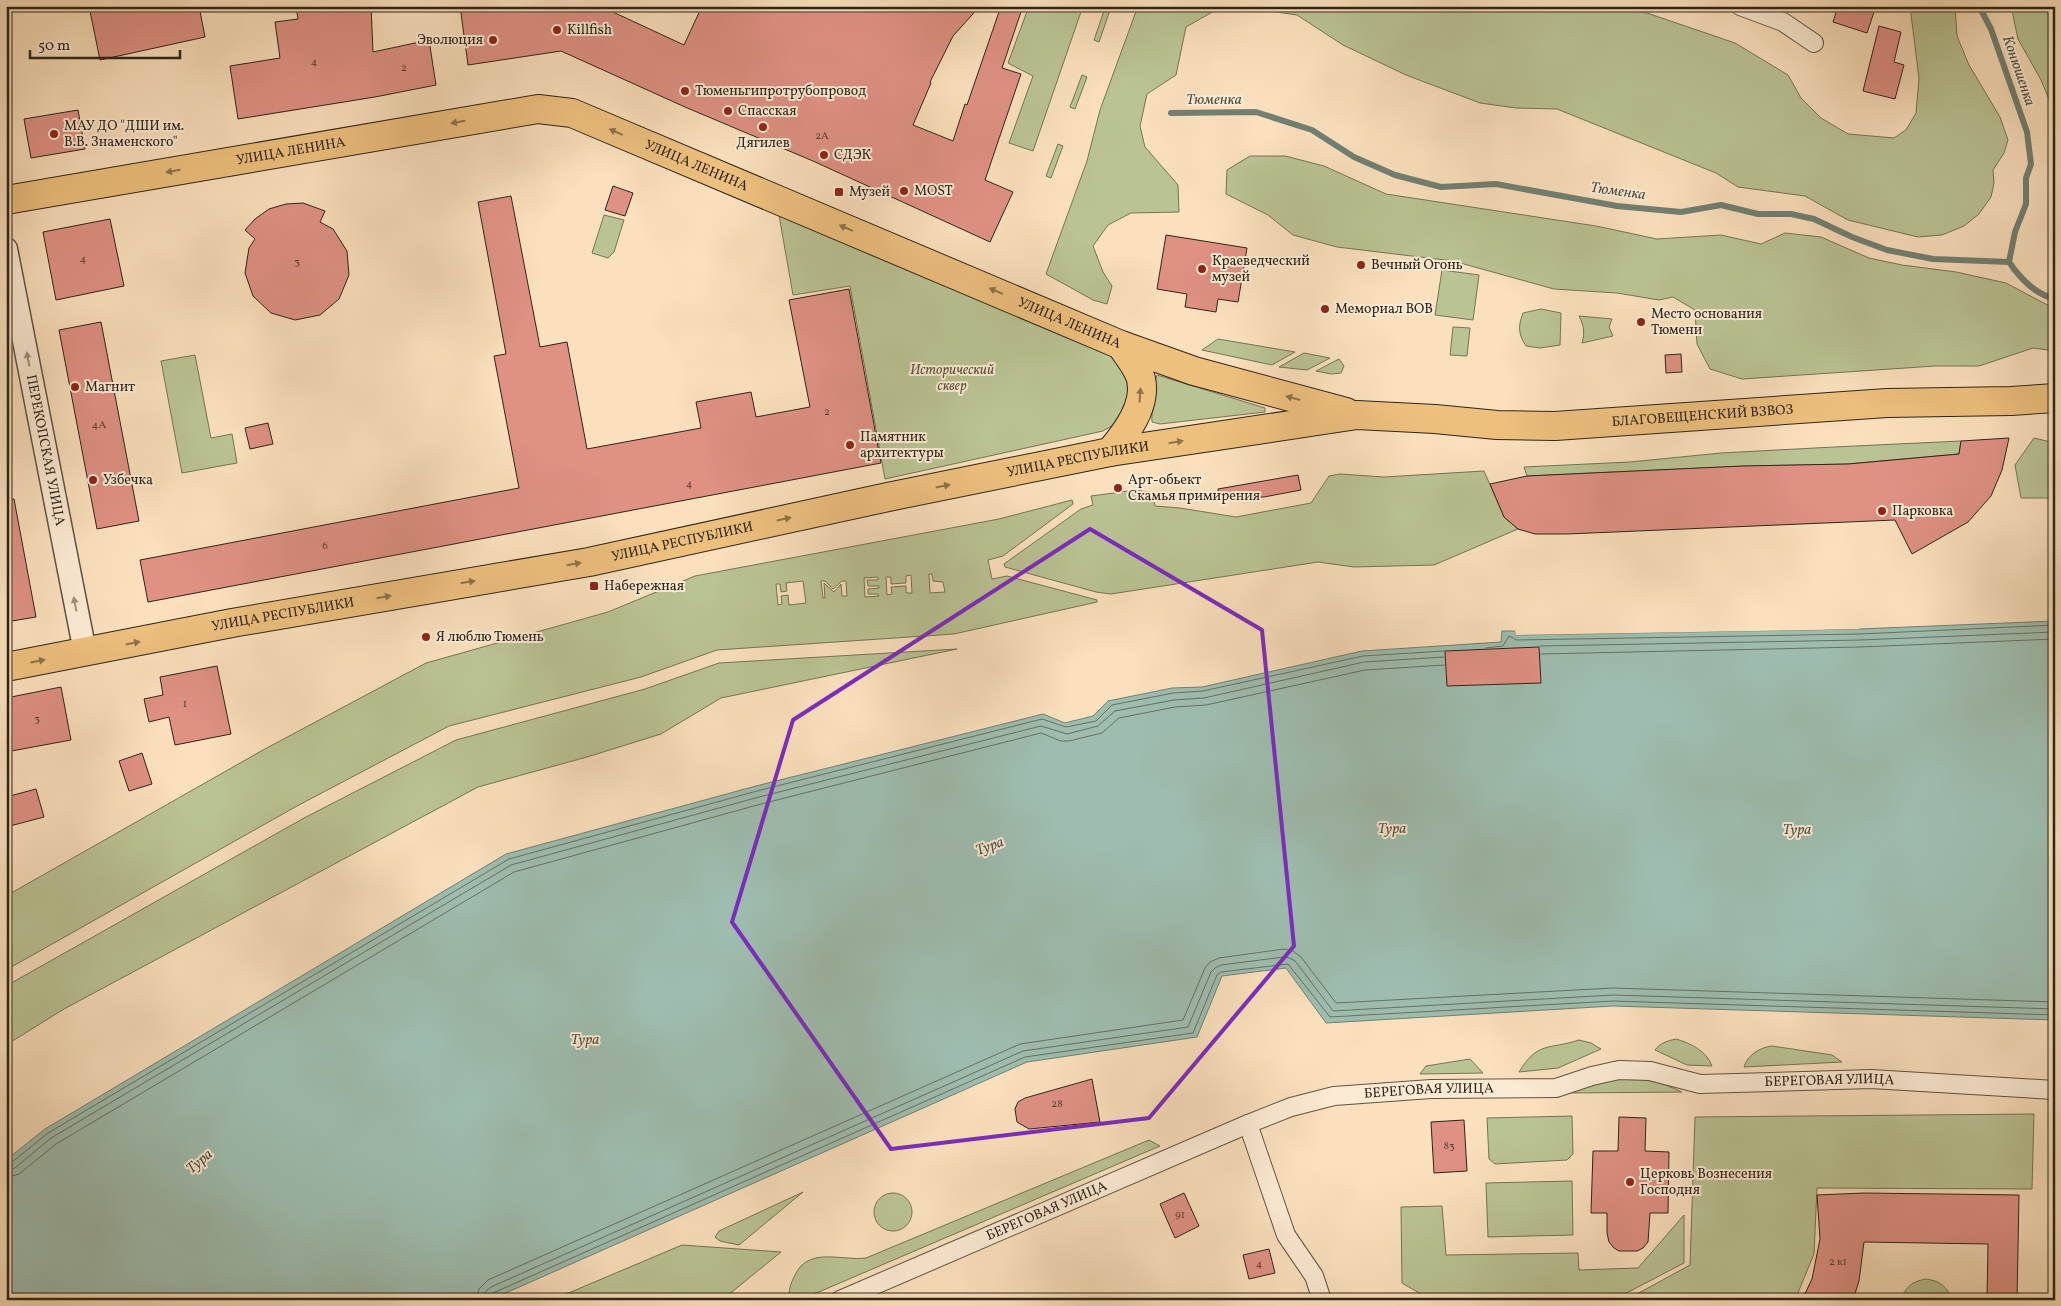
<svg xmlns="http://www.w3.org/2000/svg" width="2061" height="1306" font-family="Vollkorn,serif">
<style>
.green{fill:#bac394;stroke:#747456;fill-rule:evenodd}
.water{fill:#9ebdaf;stroke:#718073}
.pier{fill:#fae0bd}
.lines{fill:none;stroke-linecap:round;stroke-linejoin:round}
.shore{stroke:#667064;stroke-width:1}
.stream{stroke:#718073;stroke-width:6}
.building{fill:#df9184;stroke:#2e2419}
.minor-casing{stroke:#615342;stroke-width:20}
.tertiary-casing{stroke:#615342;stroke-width:25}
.primary-casing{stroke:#2e2419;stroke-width:30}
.minor{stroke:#fcebd4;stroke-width:18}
.tertiary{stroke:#fcebd4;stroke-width:22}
.primary{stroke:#edc07e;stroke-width:28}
.oneway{fill:#8e724c}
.oneway2{fill:#9f9180}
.marked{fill:none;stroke:#7b2cbf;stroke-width:4;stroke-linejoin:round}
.poi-dot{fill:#8f2418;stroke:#fcebd4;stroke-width:2}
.labels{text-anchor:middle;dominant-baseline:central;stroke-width:4;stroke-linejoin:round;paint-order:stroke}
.number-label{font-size:11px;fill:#5a3f34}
.poi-label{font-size:14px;fill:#2e2419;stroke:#fcebd4;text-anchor:start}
.street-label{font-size:14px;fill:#2e2419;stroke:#fcebd4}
.park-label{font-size:14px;font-style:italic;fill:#58543e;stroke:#fcebd4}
.water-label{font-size:15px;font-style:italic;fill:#505246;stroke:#fcebd4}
</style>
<rect width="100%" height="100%" fill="#fae0bd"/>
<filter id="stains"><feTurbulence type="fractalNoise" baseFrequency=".004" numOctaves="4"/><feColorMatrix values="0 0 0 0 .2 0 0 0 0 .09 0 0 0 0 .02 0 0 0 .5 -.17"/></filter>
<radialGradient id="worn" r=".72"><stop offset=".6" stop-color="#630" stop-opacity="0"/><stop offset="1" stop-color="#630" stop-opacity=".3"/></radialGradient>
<!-- green -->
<g class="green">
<path d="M1029,6H1083L1033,151L1009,143L1033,76L1008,63Z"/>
<path d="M1138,6H1223L1186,27L1176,75L1147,94L1140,126L1145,147L1178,185L1179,212L1131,213L1108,225L1093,246L1103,272L1112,286L1107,304L1093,300L1046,274L1087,161L1100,110Z"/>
<path d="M1236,6H1596L1647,13L1735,43L1788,75L1801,98L1821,118L1848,134L1894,138L1906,130L1916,113L1919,79L1910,6H1955L1957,36L1969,65L2000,117L2008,140L2004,153L1993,170L1994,183L1991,197L1979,214L1964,226L1942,235L1918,237L1848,220L1805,196L1738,187L1716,173L1557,109L1516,108L1480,103L1406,75L1343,45L1297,15Z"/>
<path d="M2011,6H2055V114L2041,80L2018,39Z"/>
<path d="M1105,8L1110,10L1099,42L1094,40Z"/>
<path d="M1082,75L1087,77L1075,109L1070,107Z"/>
<path d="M1058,144L1063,146L1051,178L1046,176Z"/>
<path d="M1250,156H1285L1324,166L1386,194L1596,226L1657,239L1721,235L1761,244L1785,233L1821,237L1869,258L1902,265L1956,272L2006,283L2055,309V351L2033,348L1979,366H1935L1742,379L1710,369L1697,344L1695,310L1673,297L1659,300L1617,293L1554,289L1453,261L1337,247L1293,235L1268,215L1226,194L1227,170Z"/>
<path d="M604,215L624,220L614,252L608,258L592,253Z"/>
<path d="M779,215L1112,355L1128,376L1129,404L1115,424L1103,431L885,479L850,286L793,295Z"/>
<path d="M1442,270L1479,275L1473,320L1435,315Z"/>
<path d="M1541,309L1561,313L1560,345L1540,348L1526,346C1518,334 1518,326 1523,313Z"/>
<path d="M1579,316L1612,319L1609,327L1613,336L1582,343C1585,332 1584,326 1579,316Z"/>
<path d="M1453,327L1470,328L1467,356L1450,355Z"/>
<path d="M1218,339L1295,352L1272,365L1202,350Z"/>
<path d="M1304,353L1330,358L1307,370L1279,367Z"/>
<path d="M195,355L211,438L232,434L237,463L182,473L161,361Z"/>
<path d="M1339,359L1344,366L1341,373L1331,374L1316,371Z"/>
<path d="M1157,375L1265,408V412L1160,424L1152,422C1151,414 1154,408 1155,400C1155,391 1154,384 1157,375Z"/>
<path d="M2034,438L2055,443V498H2021L2015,465Z"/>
<path d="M1961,441L1959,454L1848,464L1743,466L1527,476L1524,467L1630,462L1721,453L1834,447Z"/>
<path d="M1484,471L1504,517L1518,529L1434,565L1354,567L1318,562L1111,594L1096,592L1005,567L1004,564L1081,509L1093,505L1091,496L1136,490L1153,493L1155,506L1180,508L1236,517L1311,503L1329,476L1340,474L1384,477Z"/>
<path d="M1072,500L1073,504L1003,556L988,560L992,579L1007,576L1097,600V602L954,634L717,650L641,677L449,726L297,806L6,970V896L263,750L426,663L608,612L695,576L999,519ZM929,574H932L933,581L943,582L945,592L930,593ZM911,575L912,593H906V586L891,587L892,594L887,595L886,577H891V584L906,583V576ZM878,577V580H867L868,586H879V588L868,589V594H878L879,596L865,597L864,578ZM803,581L806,603L789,605L788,595L781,596L782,604L778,605L776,584H780L781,592L787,591L786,583ZM821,581H825L833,589L842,581H846L847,596H842L841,584L834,592L824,583L825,598H823Z"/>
<path d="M957,649L721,698L661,734L587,757L478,787L64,1009L6,1045V986L304,818L456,740L645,689L719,663Z"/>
<path d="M1676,1039C1690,1043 1707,1051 1712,1066L1687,1065L1655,1050C1660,1043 1667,1041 1676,1039Z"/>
<path d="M1579,1040L1591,1043L1601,1049L1558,1068L1519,1072C1538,1041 1548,1050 1579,1040Z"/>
<path d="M1772,1046L1832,1055L1842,1062L1744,1067C1747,1055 1761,1047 1772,1046Z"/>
<path d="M1470,1059L1483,1073L1420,1074L1426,1066Z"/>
<path d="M1618,1078C1643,1078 1659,1081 1682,1092L1570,1093L1597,1082Z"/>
<path d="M2034,1114L2032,1189L1817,1188L1814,1254L1795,1300H1626L1690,1265L1695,1117Z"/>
<path d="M1572,1116L1573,1154L1567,1160L1495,1164L1489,1159L1487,1118Z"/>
<path d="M1149,1140L1160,1146L800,1300L794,1299L789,1296C789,1286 792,1281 796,1273C810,1247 842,1261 866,1258Z"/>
<path d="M1572,1181L1573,1235L1488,1237L1486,1183Z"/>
<path d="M803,1192L739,1245L720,1241L715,1237L719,1231Z"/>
<circle cx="893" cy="1212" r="19"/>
<path d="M1442,1206L1446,1255L1578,1253L1579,1270L1638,1268L1684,1215V1263L1613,1300H1431L1402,1283L1401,1207Z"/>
<path d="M682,1245L781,1252L722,1300H552Z"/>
<path d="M1926,1279C1940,1281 1947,1286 1952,1300H1901C1905,1287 1913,1281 1926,1279Z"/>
</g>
<!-- water -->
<path class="water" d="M2055,621V1020L1613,1006L1326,1023L1286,968L1222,976L1197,1037L1027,1062L490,1300H6V1160L45,1129L506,854L756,786L1043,714L1065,723L1093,716L1108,701L1172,688L1202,687L1362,651L1501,642L1502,631H1515L1516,635L1859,629Z"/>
<!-- pier -->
<path class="pier" d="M1859,626V629L1516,635L1515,631H1518V633Z"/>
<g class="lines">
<!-- shore -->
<g class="shore">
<path d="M1540,646L1860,640L2055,632"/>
<path d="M1486,648L1503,646L1509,636L1517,640L1860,634L2055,625"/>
<path d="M1541,654L1860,647L2055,639"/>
<path d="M6,1164L11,1163L48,1133L509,859L757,791L1042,719L1066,727L1096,721L1112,705L1173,693L1203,691L1363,656L1444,651"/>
<path d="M6,1170L15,1168L51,1138L511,865L759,797L1041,726L1067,734L1098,726L1115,711L1174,700L1204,698L1364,662L1444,657"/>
<path d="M6,1178L19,1174L56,1144L514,872L761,804L1041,733L1061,741H1069L1102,733L1119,718L1175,707L1206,705L1365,670L1445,665"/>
<path d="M476,1300L479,1289L488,1280L1020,1044L1183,1020L1205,968L1210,962L1219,958L1284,949L1293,951L1301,957L1336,1003L1613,988L2055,1002"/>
<path d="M484,1300L485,1292L491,1287L1023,1051L1188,1027L1211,972L1215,968L1221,965L1284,957L1290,958L1295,961L1333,1011L1613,995L2055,1009"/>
<path d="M490,1300L493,1293L1025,1057L1193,1033L1217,975L1221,972L1288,964L1330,1017L1613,1001L2055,1015"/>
</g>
<!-- stream -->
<g class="stream">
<path d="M1979,6L1991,29L2027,132L2031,164L2026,178V204L2015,232L2009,262"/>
<path d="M1171,113L1256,112L1312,130L1354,157L1395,175L1441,187L1496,184L1617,206L1681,212L1721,205L1758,214H1791L1814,219L1852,237L1887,250L1933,259L2009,262C2020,278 2034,294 2055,299"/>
</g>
</g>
<!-- building -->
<g class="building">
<path d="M89,6H199L205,37L100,60Z"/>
<path d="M296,6H371L373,52L429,40L436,85L375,97L238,119L230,66L280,58L275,22L298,19Z"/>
<path d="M460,6H600L684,45L702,6H980L953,36L930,82L931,83L913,125L953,141L965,104L967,105L1001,6H1023L1002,68L1021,74L985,180L1013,192L990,242L813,161L685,107L561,51L468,65Z"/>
<path d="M1838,6H1876L1867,33L1833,22Z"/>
<path d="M1879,26L1901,32L1894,62L1904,65L1895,99L1863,91Z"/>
<path d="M78,110L85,149L31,158L24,119Z"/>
<path d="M613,186L633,193L625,216L605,210Z"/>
<path d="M511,196L540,347L567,342L587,449L701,428L696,402L723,397L751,392L756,417L810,407L789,300L849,289L881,463L148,602L140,560L519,488L494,356L506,354L478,202Z"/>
<path d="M303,203L325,211L320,222L333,229L347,251L349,275L339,299L320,315L295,320L271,313L253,296L245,273L249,248L255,239L245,230L255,219L269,209L286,204Z"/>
<path d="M110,219L124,286L56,300L43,232Z"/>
<path d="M1166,235L1247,248L1238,302L1218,299L1216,312L1185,307L1187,294L1157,289Z"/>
<path d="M101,322L139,521L97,529L59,330Z"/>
<path d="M1681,354L1682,372L1666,373L1665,355Z"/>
<path d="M268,423L273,444L250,449L245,428Z"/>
<path d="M2009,438L2002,470L1991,496L1968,522L1912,554L1895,520L1567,534H1535L1518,529L1504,517L1490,484L1527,476L1743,466L1848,464L1959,454L1961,441Z"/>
<path d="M1298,475L1301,490L1264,497L1219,498L1218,489Z"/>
<path d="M14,499L36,617L6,622V500Z"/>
<path d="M1539,647L1541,683L1447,686L1445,651Z"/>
<path d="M217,666L231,734L175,745L169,717L149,722L144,699L163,695L160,677Z"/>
<path d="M61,687L71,740L6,752V698Z"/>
<path d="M142,753L152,784L129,791L119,761Z"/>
<path d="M36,789L44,817L6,827V797Z"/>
<path d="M1092,1079L1100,1122L1029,1129L1017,1122L1015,1109L1018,1102L1025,1098Z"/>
<path d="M1619,1117L1646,1118L1645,1151L1669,1152L1668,1213H1650L1648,1242L1643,1248L1637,1251H1619L1614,1248L1609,1242L1607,1233V1213H1591L1593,1151H1618Z"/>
<path d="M1464,1120L1467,1171L1434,1173L1431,1122Z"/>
<path d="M1184,1193L1199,1226L1175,1238L1160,1204Z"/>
<path d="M1864,1193L2019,1195L2017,1300H1987L1988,1244L1864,1242L1859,1281L1853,1300H1802L1812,1279L1820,1239L1817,1195Z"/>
<path d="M1269,1249L1275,1273L1249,1279L1243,1255Z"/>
</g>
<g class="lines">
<!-- minor casing -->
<g class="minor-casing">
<g id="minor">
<path d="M1740,6L1783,22L1814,43"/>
<path d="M1248,1124L1286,1235L1314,1276L1322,1300"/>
<path id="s1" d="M840,1300L1248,1124L1291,1107L1334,1096L1431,1089L1556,1088L1592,1076L1619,1070L1650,1071L1700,1084L1871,1079L2055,1090"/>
</g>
</g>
<!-- tertiary casing -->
<g class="tertiary-casing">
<g id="tertiary">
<path id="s2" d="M6,249L85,652"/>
</g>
</g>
<!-- primary casing -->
<g class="primary-casing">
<g id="primary">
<path id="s3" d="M6,200L538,109L572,113L1121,345L1194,371L1346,412"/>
<path d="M1110,452C1126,433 1147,406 1141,379C1138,367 1127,355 1121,345"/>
<path id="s4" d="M6,667L232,623L589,562L888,497L1110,452L1357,415L1435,419L1497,425L1555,426L1887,403L2011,401L2055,398"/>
</g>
</g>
<!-- minor -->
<use href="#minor" class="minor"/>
<!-- tertiary -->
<use href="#tertiary" class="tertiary"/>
<!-- primary -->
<use href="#primary" class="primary"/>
</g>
<!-- one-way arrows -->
<defs><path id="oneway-solid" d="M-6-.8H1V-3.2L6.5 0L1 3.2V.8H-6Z" transform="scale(1.25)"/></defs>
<g class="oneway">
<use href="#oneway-solid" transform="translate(458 122) rotate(170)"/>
<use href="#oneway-solid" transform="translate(616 132) rotate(-157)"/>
<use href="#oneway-solid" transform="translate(173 171) rotate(170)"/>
<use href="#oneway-solid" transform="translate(846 228) rotate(-157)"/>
<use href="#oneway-solid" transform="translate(996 291) rotate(-157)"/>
<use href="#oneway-solid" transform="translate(1140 395) rotate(-86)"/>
<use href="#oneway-solid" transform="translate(1293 398) rotate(-165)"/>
<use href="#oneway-solid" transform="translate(1176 442) rotate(-9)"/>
<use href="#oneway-solid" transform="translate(943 486) rotate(-11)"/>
<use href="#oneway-solid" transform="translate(784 519) rotate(-12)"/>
<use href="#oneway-solid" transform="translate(574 564) rotate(-10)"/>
<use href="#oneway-solid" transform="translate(468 582) rotate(-9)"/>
<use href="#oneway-solid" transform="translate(384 597) rotate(-10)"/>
<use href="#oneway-solid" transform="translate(133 643) rotate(-11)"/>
<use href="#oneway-solid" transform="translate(38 661) rotate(-11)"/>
</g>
<g class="oneway2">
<use href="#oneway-solid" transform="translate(28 359) rotate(-101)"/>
<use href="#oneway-solid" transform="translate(75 604) rotate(-101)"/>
</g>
<!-- marked area -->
<path class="marked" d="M1090,529L1262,630L1294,946L1149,1118L891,1149L732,922L793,720Z"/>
<!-- markers -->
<g class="poi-dot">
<circle cx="557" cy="30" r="5"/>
<circle cx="493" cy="40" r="5"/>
<circle cx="685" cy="91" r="5"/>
<circle cx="728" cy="111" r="5"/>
<circle cx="763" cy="127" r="5"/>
<circle cx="54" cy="134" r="5"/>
<circle cx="824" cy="155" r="5"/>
<circle cx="904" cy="191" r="5"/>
<rect x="834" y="187" width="10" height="10" rx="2.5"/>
<circle cx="1361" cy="265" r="5"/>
<circle cx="1202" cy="269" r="5"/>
<circle cx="1325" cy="309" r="5"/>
<circle cx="1641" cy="322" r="5"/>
<circle cx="75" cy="387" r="5"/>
<circle cx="850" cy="445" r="5"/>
<circle cx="93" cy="480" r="5"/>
<circle cx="1118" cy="488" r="5"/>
<circle cx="1882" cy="511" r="5"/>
<rect x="589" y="581" width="10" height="10" rx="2.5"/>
<circle cx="426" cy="637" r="5"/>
<circle cx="1630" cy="1182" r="5"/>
</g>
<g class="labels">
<!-- number labels -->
<g class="number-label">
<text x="314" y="62">4</text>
<text x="404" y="68">2</text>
<text x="822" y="136">2А</text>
<text x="83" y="259">4</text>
<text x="297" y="262">3</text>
<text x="827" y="412">2</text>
<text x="99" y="425">4А</text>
<text x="689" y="484">4</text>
<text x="325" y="546">6</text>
<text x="185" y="704">1</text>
<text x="37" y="719">3</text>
<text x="1057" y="1104">28</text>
<text x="1449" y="1146">83</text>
<text x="1180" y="1215">91</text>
<text x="1838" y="1262">2 к1</text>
<text x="1259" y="1264">4</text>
</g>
<!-- poi labels -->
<g class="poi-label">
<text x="567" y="30">Killfish</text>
<text x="483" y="40" text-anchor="end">Эволюция</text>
<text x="695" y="91">Тюменьгипротрубопровод</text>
<text x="738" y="111">Спасская</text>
<text x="64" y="126">МАУ ДО "ДШИ им.<tspan x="64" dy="16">В.В. Знаменского"</tspan></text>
<text x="763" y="143" text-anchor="middle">Дягилев</text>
<text x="834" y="155">СДЭК</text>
<text x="914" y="191">MOST</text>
<text x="849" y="192">Музей</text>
<text x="1212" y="261">Краеведческий<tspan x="1212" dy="16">музей</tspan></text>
<text x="1371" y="265">Вечный Огонь</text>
<text x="1335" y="309">Мемориал ВОВ</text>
<text x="1651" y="314">Место основания<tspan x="1651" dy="16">Тюмени</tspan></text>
<text x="85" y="387">Магнит</text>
<text x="860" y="437">Памятник<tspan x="860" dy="16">архитектуры</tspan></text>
<text x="103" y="480">Узбечка</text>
<text x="1128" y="480">Арт-обьект<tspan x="1128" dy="16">Скамья примирения</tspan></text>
<text x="1892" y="511">Парковка</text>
<text x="604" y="586">Набережная</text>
<text x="436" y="637">Я люблю Тюмень</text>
<text x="1640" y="1174">Церковь Вознесения<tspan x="1640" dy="16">Господня</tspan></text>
</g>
<!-- street labels -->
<g class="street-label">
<text stroke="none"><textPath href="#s3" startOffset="289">УЛИЦА ЛЕНИНА</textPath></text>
<text stroke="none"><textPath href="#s3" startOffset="709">УЛИЦА ЛЕНИНА</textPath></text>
<text stroke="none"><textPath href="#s3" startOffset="1114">УЛИЦА ЛЕНИНА</textPath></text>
<text stroke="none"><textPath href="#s4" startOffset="1721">БЛАГОВЕЩЕНСКИЙ ВЗВОЗ</textPath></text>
<text stroke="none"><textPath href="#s2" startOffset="205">ПЕРЕКОПСКАЯ УЛИЦА</textPath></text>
<text stroke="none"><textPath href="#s4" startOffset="1092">УЛИЦА РЕСПУБЛИКИ</textPath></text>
<text stroke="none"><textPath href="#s4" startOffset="688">УЛИЦА РЕСПУБЛИКИ</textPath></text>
<text stroke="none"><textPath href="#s4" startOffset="282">УЛИЦА РЕСПУБЛИКИ</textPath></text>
<text stroke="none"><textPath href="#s1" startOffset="1035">БЕРЕГОВАЯ УЛИЦА</textPath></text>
<text stroke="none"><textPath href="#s1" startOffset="630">БЕРЕГОВАЯ УЛИЦА</textPath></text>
<text stroke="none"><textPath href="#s1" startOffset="225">БЕРЕГОВАЯ УЛИЦА</textPath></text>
</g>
<!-- park labels -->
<g class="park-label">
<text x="952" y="370">Исторический<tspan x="952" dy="16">сквер</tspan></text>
</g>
<!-- water labels -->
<g class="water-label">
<text transform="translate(2018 71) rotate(71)">Конюшенка</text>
<text x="1214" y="100">Тюменка</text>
<text transform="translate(1618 192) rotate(8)">Тюменка</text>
<text x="1392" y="829">Тура</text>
<text x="1797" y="830">Тура</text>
<text transform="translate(990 847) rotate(-20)">Тура</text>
<text x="585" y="1040">Тура</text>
<text transform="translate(200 1162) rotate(-40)">Тура</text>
</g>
</g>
<!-- margin -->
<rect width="2061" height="1306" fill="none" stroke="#fae0bd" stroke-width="25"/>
<rect x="8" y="8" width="2046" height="1291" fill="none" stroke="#2e2419" stroke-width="2.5"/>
<rect x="12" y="12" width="2036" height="1281" fill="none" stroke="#2e2419"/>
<!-- scale -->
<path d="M30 50v8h150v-8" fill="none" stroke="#2e2419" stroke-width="2.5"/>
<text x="38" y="50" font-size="15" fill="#2e2419" stroke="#fcebd4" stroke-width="4" paint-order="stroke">50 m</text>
<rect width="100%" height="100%" filter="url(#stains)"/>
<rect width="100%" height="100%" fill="url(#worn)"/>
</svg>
